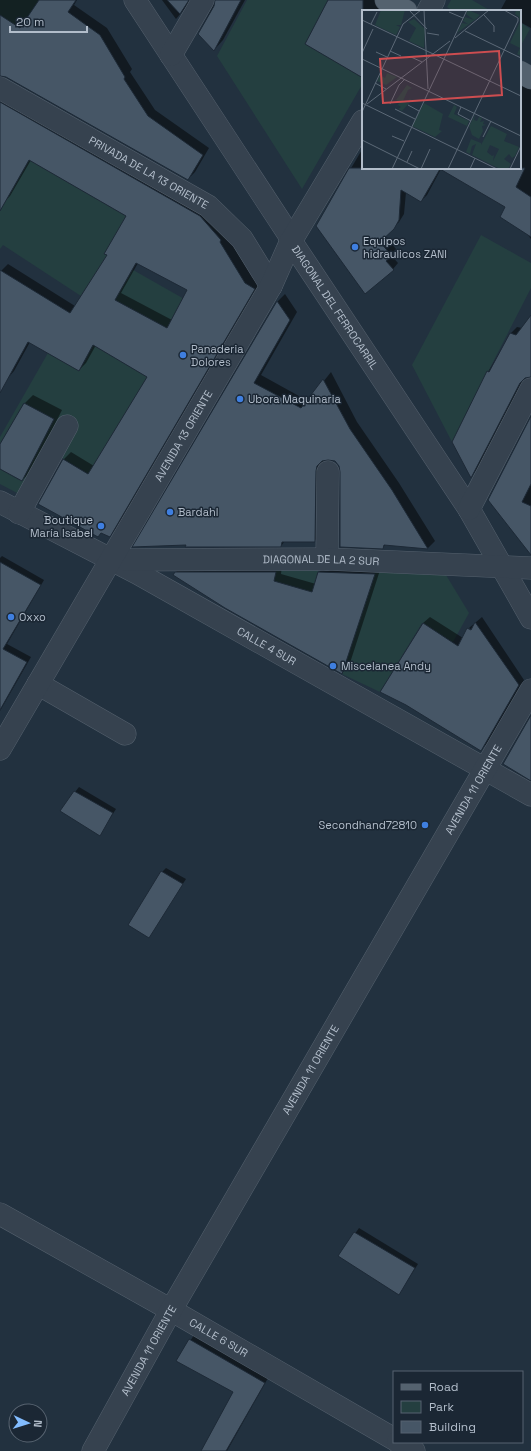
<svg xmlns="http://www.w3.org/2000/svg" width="531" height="1451" font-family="'Space Grotesk',sans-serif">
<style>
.green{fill:#243f40}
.shadow{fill:#0007;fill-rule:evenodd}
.building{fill:#465666;stroke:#1d2936;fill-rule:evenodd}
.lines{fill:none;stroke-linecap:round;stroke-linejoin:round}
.minor-casing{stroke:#54606d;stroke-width:23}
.major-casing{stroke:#424e5b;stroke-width:23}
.minor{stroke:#36424f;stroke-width:22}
.major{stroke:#54626f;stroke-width:22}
.shop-dot{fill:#3f7fe0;stroke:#1b2734;stroke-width:1.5}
.labels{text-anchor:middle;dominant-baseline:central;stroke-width:3;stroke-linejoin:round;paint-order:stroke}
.street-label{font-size:11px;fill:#b2bdca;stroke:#1b2734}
.poi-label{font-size:11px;fill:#b2bdca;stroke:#1b2734;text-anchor:start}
.inset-road{fill:none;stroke:#5c6977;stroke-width:1}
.view{fill:#cd4d50;fill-opacity:0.15;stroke:#cd4d50;stroke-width:2}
.inset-edge{fill:none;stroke:#b2bdca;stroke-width:2}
</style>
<rect width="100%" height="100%" fill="#22313f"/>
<!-- green -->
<g class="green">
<path d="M0,0H39L20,28L0,15Z"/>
<path d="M247,0H328L305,44L363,78V83L302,189L217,56Z"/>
<path d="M451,0H472L491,11H453L447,7Z"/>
<path d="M520,22L530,29L520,47Z"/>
<path d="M29,160L126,216L105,254L193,304L178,307L164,333L128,337L141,314L88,285L81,296L3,245L0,249V202Z"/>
<path d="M481,235L531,263V288L452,442L412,365Z"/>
<path d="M93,345L147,377L89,474L62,458L36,503L0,484V469L19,480L54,419L24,403L0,444V437L48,353L79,371Z"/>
<path d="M319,568L312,594L287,610L294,587L274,581L276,569Z"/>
<path d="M376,569L446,575L469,613L453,642L422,623L380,692L342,674Z"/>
</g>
<!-- shadow -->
<g class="shadow">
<path d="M0,0H77L74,5L107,28L132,69L130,72L155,110L209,148L195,172L188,179L7,76L0,75Z"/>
<path d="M162,0H192L176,19Z"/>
<path d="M216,0H245L223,40L214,50L199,33Z"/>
<path d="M330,0H381L398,11H363V77Z"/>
<path d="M506,0H531V28L520,22V11H500Z"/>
<path d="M520,79L531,86V239L506,207L441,169L427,195L421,201L406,192L404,214L399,222L385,236L396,249L391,255L398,263L393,269L317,226L363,148V168H520Z"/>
<path d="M0,92L207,209L226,234L252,277L261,282L116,529L109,536L102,532L98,536L40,504L64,459L71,452L94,466L149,377L96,345L86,363L79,370L30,342L14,371L8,378L0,374V272L8,264L75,306L108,255L127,216L31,160L10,196L3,203L0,201ZM138,263L188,290L172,320L121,293Z"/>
<path d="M285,294L297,312L261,375L308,401L331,372L357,422L399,483L435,541L428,548L386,544L382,548L342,472L340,465L335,460H324L322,534L314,541H285L281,546L188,544L134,546L278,301Z"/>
<path d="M531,320V376L525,377L477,470L471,476L453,442L488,372L511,333L517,327L522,328Z"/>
<path d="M33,395L62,410L31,472L22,480L0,468V446L25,403Z"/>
<path d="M531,418V546L489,500Z"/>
<path d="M2,556L44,580L7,644L31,657L0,711V558Z"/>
<path d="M183,565H282L281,574L316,584L319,572L326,565L381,567L349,666L342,673L175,573Z"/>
<path d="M430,617L463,638L469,628V630L475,632L469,628L482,617L524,680L488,743L481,749L423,623Z"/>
<path d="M79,787L116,809L100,834L75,792Z"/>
<path d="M166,868L186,879L149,936L162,872Z"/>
<path d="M359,1228L418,1264L399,1294L339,1256Z"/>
<path d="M194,1335L268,1378L227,1451H203L234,1392L178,1360Z"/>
</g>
<!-- building -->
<g class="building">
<path d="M39,0H76L68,12L100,35L125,77L124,79L148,116L203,155L188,180L6,77L0,76V15L20,28Z"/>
<path d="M167,0H189L180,14Z"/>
<path d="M215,0H241L214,51L198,34L214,6Z"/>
<path d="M328,0H363V78L305,44Z"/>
<path d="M0,102L200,216L221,240L220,242L245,283L255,289L110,537L101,533L98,537L38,504L63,459L88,474L147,377L93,345L79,371L28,342L0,393V270L70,313L107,255L104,254L126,216L29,160L0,211ZM136,263L187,290L167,328L115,300Z"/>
<path d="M349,168H525L516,187L531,197V237L500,217L505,207L440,169L421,202L401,190L399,220L394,229L380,242L392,256L386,261L394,270L365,294L316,226Z"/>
<path d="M277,301L290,320L254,383L301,408L323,379L350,429L392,490L428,549L384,545L383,549L340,547V472L339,466L335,461L328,460L322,461L317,466L316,471L315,542H282L281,547H185L186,545L132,547Z"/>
<path d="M531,315V377L525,378L520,383L471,478L452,442L487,371L489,372L510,333L516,335Z"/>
<path d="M24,403L54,419L22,481L0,469V444Z"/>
<path d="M531,416V484L522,502L531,506V555L488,500Z"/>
<path d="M0,562L41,585L3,649L27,662L0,710Z"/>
<path d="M175,572H276L274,581L312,592L318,572L375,574L342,674L225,608L173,575Z"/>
<path d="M475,622L519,685L481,751L406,705L380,692L423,623L458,646L467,628L471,630Z"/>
<path d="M531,715V781L503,764Z"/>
<path d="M74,791L113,813L100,836L60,811Z"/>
<path d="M161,871L183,884L149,938L128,925Z"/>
<path d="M354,1232L415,1268L399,1295L338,1256Z"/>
<path d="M189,1339L265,1383L226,1451H201L233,1392L176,1361Z"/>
</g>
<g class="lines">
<!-- minor casing -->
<g class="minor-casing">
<g id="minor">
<path id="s1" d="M135,0L289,235L291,241L469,509L531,618"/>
<path d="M428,11L434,0"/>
<path d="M171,55L203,0"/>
<path id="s2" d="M0,88L208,206L242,239L271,286"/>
<path id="s3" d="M0,502L137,573L531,795"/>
<path d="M469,509L531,389"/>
<path d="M19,513L67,426"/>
<path d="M327,559L328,472"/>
<path id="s4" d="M115,560L327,559L531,568"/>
<path d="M38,684L125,734"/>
<path id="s5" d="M0,749L271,286L291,241L363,121"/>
<path id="s6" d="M0,1214L171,1310L394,1439"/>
<path d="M398,1442L414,1451"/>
<path id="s7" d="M93,1451L171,1310L531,690"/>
</g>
</g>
<!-- major casing -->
<g class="major-casing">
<g id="major">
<path d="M386,0L406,11"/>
<path d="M520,72L531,78"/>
</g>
</g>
<!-- minor -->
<use href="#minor" class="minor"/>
<!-- major -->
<use href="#major" class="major"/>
</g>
<!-- markers -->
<g class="shop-dot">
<circle cx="355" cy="247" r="4"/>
<circle cx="183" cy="355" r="4"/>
<circle cx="240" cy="399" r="4"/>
<circle cx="170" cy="512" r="4"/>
<circle cx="101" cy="526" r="4"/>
<circle cx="11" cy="617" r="4"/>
<circle cx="333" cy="666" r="4"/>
<circle cx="425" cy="825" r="4"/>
</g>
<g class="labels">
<!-- street labels -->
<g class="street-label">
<text stroke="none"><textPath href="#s2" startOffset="171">PRIVADA DE LA 13 ORIENTE</textPath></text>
<text stroke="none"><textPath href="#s1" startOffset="367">DIAGONAL DEL FERROCARRIL</textPath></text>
<text stroke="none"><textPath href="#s5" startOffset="363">AVENIDA 13 ORIENTE</textPath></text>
<text stroke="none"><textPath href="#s4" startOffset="206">DIAGONAL DE LA 2 SUR</textPath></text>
<text stroke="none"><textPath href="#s3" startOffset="303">CALLE 4 SUR</textPath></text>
<text stroke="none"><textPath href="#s7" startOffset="763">AVENIDA 11 ORIENTE</textPath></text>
<text stroke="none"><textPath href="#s7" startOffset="439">AVENIDA 11 ORIENTE</textPath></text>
<text stroke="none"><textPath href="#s6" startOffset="251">CALLE 6 SUR</textPath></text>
<text stroke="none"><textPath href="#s7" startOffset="115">AVENIDA 11 ORIENTE</textPath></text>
</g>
<!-- poi labels -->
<g class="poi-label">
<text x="363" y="241">Equipos<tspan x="363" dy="13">hidraulicos ZANI</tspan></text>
<text x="191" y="349">Panaderia<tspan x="191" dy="13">Dolores</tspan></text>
<text x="248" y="399">Ubora Maquinaria</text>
<text x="178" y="512">Bardahl</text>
<text x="93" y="520" text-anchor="end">Boutique<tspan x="93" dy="13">María Isabel</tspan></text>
<text x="19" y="617">Oxxo</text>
<text x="341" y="666">Miscelanea Andy</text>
<text x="417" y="825" text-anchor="end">Secondhand72810</text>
</g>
</g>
<!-- overview -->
<g transform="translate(362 10)">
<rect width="159" height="159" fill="#22313f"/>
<path d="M19,0H43L39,15H34L38,17L34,25L13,15ZM106,0L118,5L114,9L95,23L100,13L106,14L101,11L103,7L112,10L104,4ZM154,0H159V46L155,44L158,38L148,33L158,12L157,7L153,4ZM52,9L63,19L62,38L47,31L54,18L46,12ZM25,63L35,67L24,75L15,71L18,65L23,68ZM45,75L50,78L46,80L41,91L46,93L48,88L49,91L40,101L36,99L39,97L36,95L33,98L38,92L34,90ZM62,93L81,104L77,120L80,121L73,127L50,116ZM92,95L95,97L92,104L107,111L105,116L86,107ZM113,105L112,110L115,111L117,107L120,108L118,112L122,111L121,114L124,115L120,116L121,121L117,129L110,125L107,116ZM129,116L145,124L142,131L157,137L153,146L150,148L147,144L142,149L149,154L146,159H138L110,145L114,134L110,136L108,144L104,142L109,129L119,133V135ZM128,135L137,139L131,151L132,145L130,146L125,142Z" fill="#243f40" fill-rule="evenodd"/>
<path class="inset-road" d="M47,0L65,19M62,0L66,79M87,2L101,8M122,5L132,16V22M0,10L159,86M9,14L15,2M103,21L159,48M65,23L77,25M93,28L127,0M28,41L39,46M14,42L25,47M0,43L11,19M49,47L60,52M0,49L159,126M13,73L24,79M0,93L135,159M5,94L88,31M28,94L37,75L43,69M46,95L57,101M99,97L96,104L109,111M33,99L53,109M0,102L41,14L59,0M30,126L42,131M121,127L129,111M0,130L58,159M45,152L50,141M30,159L105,0M59,159L68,139M86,159L156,11V8L142,0M108,159L113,148M148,159L159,136"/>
<path class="view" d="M137,41L140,85L21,93L18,49Z"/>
<rect width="159" height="159" class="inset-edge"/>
</g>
<!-- legend -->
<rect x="393" y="1371" width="130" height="72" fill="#1b2734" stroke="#576370"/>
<rect x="401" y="1384" width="20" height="6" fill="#54626f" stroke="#576370"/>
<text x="429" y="1391" font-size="12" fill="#b2bdca">Road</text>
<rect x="401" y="1401" width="20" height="12" fill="#243f40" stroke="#576370"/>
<text x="429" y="1411" font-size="12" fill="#b2bdca">Park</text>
<rect x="401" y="1421" width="20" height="12" fill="#465666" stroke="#576370"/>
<text x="429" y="1431" font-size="12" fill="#b2bdca">Building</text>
<!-- north arrow -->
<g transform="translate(28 1423) rotate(94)"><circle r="19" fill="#1b2734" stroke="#576370"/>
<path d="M0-3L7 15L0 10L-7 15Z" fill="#82bcff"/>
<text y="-6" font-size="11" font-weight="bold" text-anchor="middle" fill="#b2bdca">N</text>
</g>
<!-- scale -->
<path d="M10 26v6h77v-6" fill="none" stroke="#b2bdca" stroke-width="2"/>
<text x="16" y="26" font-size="12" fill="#b2bdca" stroke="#1b2734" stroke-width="3" paint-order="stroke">20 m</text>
</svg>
